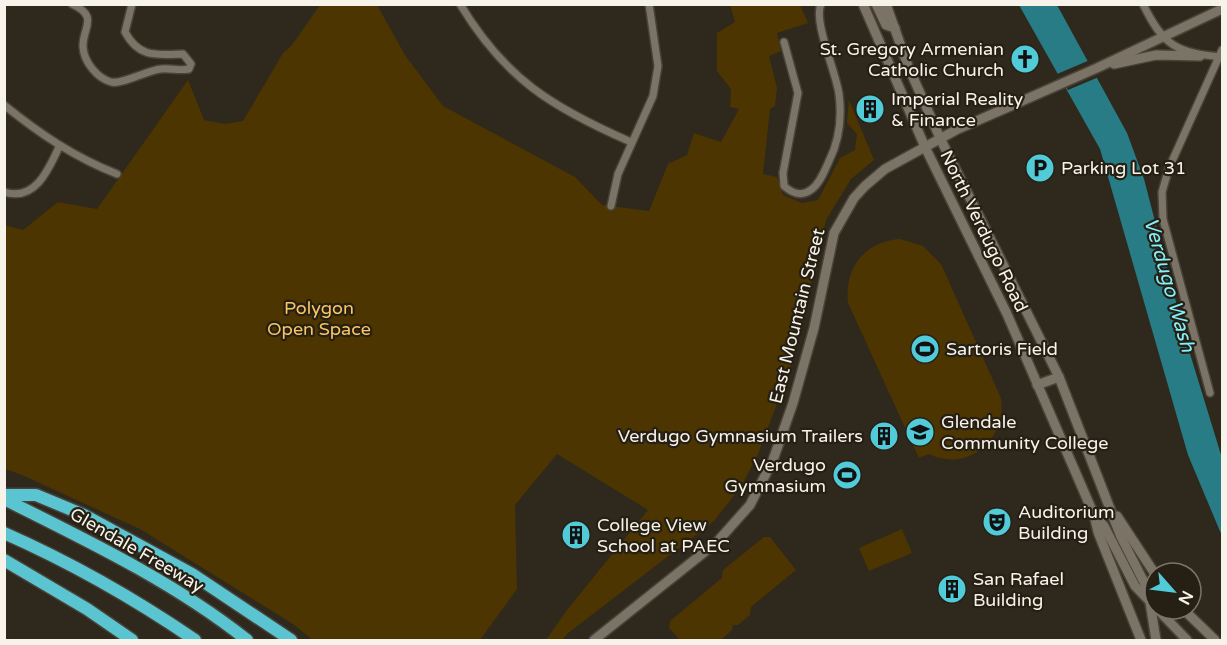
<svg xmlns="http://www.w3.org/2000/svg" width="1227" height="645" font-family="'Varela Round',sans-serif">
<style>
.green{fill:#4c3500}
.water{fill:#277c85}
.pier{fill:#2f281c}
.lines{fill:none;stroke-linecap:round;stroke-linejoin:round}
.street-casing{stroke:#484338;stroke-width:10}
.secondary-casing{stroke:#484338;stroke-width:12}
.highway-casing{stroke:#484338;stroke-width:15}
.street{stroke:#7b7365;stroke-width:7}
.secondary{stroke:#7b7365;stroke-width:9}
.highway{stroke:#5ac5d1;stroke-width:12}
.labels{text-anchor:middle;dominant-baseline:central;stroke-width:4.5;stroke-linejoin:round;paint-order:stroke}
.poi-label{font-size:18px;fill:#f7f3eb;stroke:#261f13;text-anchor:start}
.street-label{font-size:18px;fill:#f7f3eb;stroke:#261f13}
.park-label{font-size:18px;fill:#fac664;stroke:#261f13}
.water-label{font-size:20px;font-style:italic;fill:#82f1fd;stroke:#261f13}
</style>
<rect width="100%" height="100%" fill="#2f281c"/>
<!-- green -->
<g class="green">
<path d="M320,5H377L405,55L443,106L575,177L602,205L649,211L668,164L687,155L694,133L721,142L739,109L730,107L731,89L717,71V33L735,22L730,5H800L808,23L777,33L781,51L769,56L777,88L775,106L770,109L763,174L777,177L783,195L802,203L818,200L840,158L855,150L857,134L847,123L849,100L874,160L851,179L826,220L790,369L758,454L742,485L714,521L567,634L562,640H546L567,610L648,510L557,454L515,505L517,589L480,640H313L293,624L140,529L22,475L5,469L4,225L23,230L58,202L97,209L188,80L204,120L225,124L243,121L283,53L292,45Z"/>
<path d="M900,239L923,246L941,264L1001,398C1007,439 968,473 929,454L919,458L848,303C844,268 865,241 900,239Z"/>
<path d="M902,529L912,553L869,571L859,548Z"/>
<path d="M764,537H770L796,570L751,607L750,615L738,625H733L732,630L721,640H680L669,628L670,621L722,578L723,570Z"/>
</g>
<!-- water -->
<path class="water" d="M1019,5H1057L1127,133L1144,179L1187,344L1222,458V536L1188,455L1100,149Z"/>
<!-- pier -->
<path class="pier" d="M1090,60L1101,76L1068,90L1057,74Z"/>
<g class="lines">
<!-- street casing -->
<g class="street-casing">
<g id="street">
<path d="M72,4C100,17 82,28 83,47C84,62 97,78 111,82C121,85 148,70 161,69C171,68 178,71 189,69L191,64L183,54C156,55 139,58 125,32L132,4"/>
<path d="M460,4C505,79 553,108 631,142"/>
<path d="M1143,4C1163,46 1177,53 1222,57"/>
<path d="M784,42L798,93L783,173L784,186C793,194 802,197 812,189C820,183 825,170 829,161C839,141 842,117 839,94C836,72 813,21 821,4"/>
<path d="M4,105C40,134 74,157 117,174"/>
<path d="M4,192C35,202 49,169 59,147"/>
<path d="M611,206L618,174L653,96L658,66L649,4"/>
<path d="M1210,393L1163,219L1162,192L1169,168L1222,50"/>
</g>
</g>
<!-- secondary casing -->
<g class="secondary-casing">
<g id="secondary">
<path d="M863,4L925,147L1007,314L1094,515L1098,532L1141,640"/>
<path d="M876,4L886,25L895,28"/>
<path d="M886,4L908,66L940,138L1059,377L1121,537L1148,590L1156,640"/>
<path d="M1114,64L1156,55L1200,56"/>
<path d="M1037,385L1059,377"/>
<path d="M1117,516L1155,574"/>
<path d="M1096,517L1104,526L1135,586L1187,640"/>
<path d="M1183,609L1215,640"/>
<path d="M594,640L717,542L750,505L773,460L793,403L814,328L834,233L854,198L865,186L885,169L956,130L1097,68L1222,9"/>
</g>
</g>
<!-- highway casing -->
<g class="highway-casing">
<g id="highway">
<path d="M4,495H36L84,515L192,574L291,640"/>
<path d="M4,499C88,541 174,582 247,640"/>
<path d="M4,533C72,563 135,599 195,640"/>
<path d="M4,560L87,609L132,640"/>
</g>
</g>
<!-- street -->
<use href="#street" class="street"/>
<!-- secondary -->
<use href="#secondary" class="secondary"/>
<!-- highway -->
<use href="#highway" class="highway"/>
</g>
<!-- icons -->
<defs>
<g id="church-disc" transform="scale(1.5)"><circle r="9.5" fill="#52cbd8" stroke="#261f13"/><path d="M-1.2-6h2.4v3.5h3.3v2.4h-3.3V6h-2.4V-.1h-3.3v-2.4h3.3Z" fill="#111"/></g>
<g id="building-disc" transform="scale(1.5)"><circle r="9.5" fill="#52cbd8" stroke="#261f13"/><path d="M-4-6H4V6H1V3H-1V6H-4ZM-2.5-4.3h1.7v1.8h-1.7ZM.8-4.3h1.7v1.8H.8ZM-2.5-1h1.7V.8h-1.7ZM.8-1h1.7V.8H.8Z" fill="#111"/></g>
<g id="parking-disc" transform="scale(1.5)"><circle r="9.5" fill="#52cbd8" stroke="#261f13"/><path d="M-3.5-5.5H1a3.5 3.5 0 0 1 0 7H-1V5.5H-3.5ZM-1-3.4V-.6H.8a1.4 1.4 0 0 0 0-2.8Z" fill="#111"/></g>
<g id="stadium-disc" transform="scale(1.5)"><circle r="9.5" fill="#52cbd8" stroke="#261f13"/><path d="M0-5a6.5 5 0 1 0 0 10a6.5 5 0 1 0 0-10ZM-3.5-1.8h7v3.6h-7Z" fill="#111"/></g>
<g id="university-disc" transform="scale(1.5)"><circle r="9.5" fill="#52cbd8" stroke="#261f13"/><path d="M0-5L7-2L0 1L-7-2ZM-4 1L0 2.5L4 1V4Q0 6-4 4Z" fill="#111"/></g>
<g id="theatre-disc" transform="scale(1.5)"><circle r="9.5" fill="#52cbd8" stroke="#261f13"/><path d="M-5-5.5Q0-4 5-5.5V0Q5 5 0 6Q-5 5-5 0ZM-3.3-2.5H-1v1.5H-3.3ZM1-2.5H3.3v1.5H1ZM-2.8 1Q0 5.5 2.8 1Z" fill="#111"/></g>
</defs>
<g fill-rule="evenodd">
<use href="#church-disc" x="1025" y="59"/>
<use href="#building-disc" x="870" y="109"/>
<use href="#parking-disc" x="1040" y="168"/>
<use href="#stadium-disc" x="925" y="349"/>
<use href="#university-disc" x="920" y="432"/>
<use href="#building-disc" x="884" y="436"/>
<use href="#stadium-disc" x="847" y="475"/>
<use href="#theatre-disc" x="997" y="522"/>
<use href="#building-disc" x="576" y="535"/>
<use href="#building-disc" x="952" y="589"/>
</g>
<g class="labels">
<!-- poi labels -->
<g class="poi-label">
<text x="1004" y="49" text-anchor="end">St. Gregory Armenian<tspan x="1004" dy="21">Catholic Church</tspan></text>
<text x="891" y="99">Imperial Reality<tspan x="891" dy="21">&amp; Finance</tspan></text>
<text x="1061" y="168">Parking Lot 31</text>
<text x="946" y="349">Sartoris Field</text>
<text x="941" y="422">Glendale<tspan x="941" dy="21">Community College</tspan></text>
<text x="863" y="436" text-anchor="end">Verdugo Gymnasium Trailers</text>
<text x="826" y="465" text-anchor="end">Verdugo<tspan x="826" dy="21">Gymnasium</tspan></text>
<text x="1018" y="512">Auditorium<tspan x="1018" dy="21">Building</tspan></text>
<text x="597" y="525">College View<tspan x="597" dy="21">School at PAEC</tspan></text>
<text x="973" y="579">San Rafael<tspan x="973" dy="21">Building</tspan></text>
</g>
<!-- street labels -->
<g class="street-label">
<text transform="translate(984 231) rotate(64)">North Verdugo Road</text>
<text transform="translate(797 316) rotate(-76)">East Mountain Street</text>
<text transform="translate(137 550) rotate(30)">Glendale Freeway</text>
</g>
<!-- park labels -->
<g class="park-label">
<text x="319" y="308">Polygon<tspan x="319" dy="21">Open Space</tspan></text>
</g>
<!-- water labels -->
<g class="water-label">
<text transform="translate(1169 285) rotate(74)">Verdugo Wash</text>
</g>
</g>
<!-- border -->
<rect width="1227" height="645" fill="none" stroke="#f7f3eb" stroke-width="12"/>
<!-- north arrow -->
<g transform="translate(1173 591) rotate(118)"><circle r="28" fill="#261f13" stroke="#7a7469" stroke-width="1.5"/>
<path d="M0-4.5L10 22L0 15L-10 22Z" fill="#52cbd8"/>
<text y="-9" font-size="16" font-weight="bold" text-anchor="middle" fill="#f7f3eb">N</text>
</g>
</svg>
